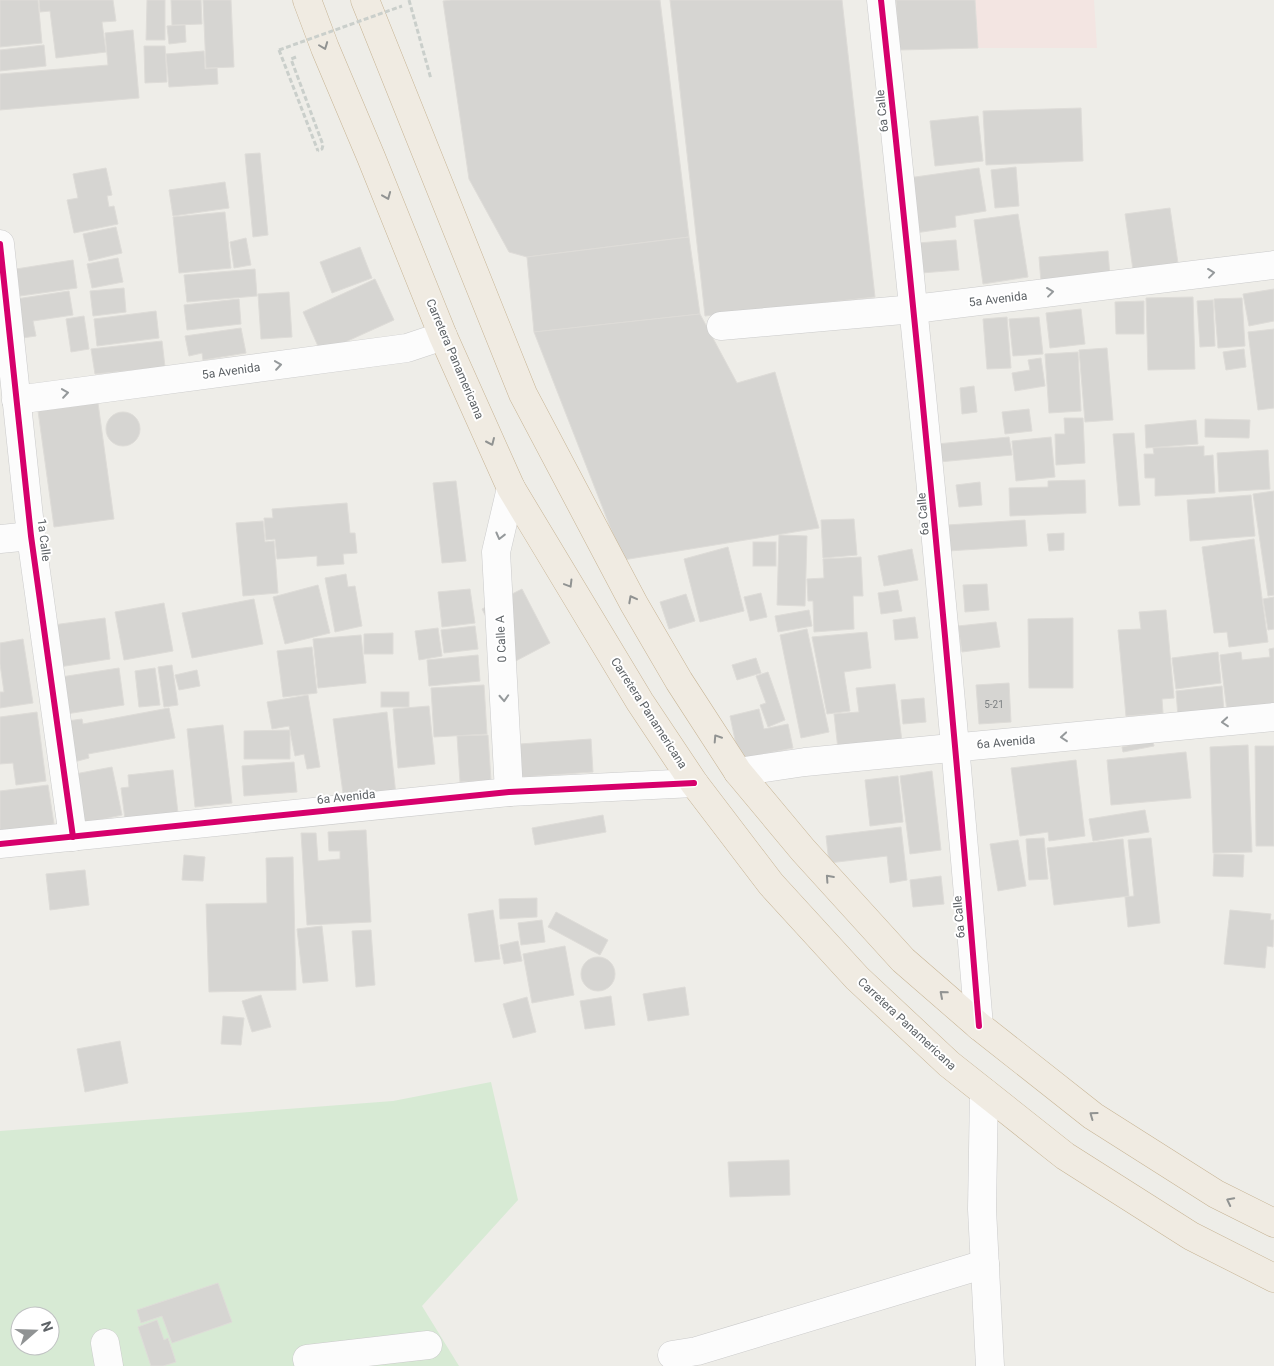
<svg xmlns="http://www.w3.org/2000/svg" width="1274" height="1366" font-family="Roboto,sans-serif">
<style>
.medical{fill:#f3e5e2}
.green{fill:#d7ead4;fill-rule:evenodd}
.building{fill:#d6d5d2;stroke:#dedcd8}
.lines{fill:none;stroke-linecap:round;stroke-linejoin:round}
.minor-casing{stroke:#cbcbcb;stroke-width:29}
.highway-casing{stroke:#c7b494;stroke-width:29}
.path{stroke:#cacfcb;stroke-width:3;stroke-dasharray:5 2.5;stroke-linecap:butt}
.minor{stroke:#fcfcfc;stroke-width:28}
.highway{stroke:#f0ebe2;stroke-width:28}
.path-bridge{stroke:#cacfcb;stroke-width:3;stroke-dasharray:5 2.5;stroke-linecap:butt}
.cycleway-casing{stroke:#fff;stroke-width:9}
.cycleway{stroke:#d6006c;stroke-width:6}
.oneway{stroke:#919392}
.oneway2{stroke:#95999b}
.labels{text-anchor:middle;dominant-baseline:central;stroke-width:4;stroke-linejoin:round;paint-order:stroke}
.number-label{font-size:10px;fill:#7d8183}
.street-label{font-size:12px;fill:#5e6367;stroke:#fff}
</style>
<rect width="100%" height="100%" fill="#eeede8"/>
<!-- medical -->
<path class="medical" d="M975,0H1094L1097,48H978Z"/>
<!-- green -->
<path class="green" d="M491,1082L518,1200L422,1306L459,1366H0V1131L393,1101ZM20,1316H50V1346H20Z"/>
<!-- building -->
<g class="building">
<path d="M0,0H38L42,43L0,47Z"/>
<path d="M39,0H113L116,21L102,22L106,52L56,58L50,11L40,12Z"/>
<path d="M147,0H165V40H146Z"/>
<path d="M171,0H201L202,24L172,25Z"/>
<path d="M203,0H231L234,67L206,68Z"/>
<path d="M451,0H660L689,237L527,257L509,252L469,179L443,1Z"/>
<path d="M670,0H842L875,297L705,316Z"/>
<path d="M896,0H975L978,48L899,50Z"/>
<path d="M185,25L186,42L169,44L167,26Z"/>
<path d="M133,30L139,98L0,110V74L108,65L105,33Z"/>
<path d="M44,45L46,66L0,71V50Z"/>
<path d="M144,46H165L167,82L145,83Z"/>
<path d="M204,51L205,69L217,68L218,84L169,87L166,54Z"/>
<path d="M1081,108L1083,161L986,165L983,111Z"/>
<path d="M978,116L983,161L935,166L930,121Z"/>
<path d="M260,153L268,235L253,237L245,154Z"/>
<path d="M1016,167L1019,206L995,208L991,170Z"/>
<path d="M106,168L112,195L107,196L109,207L114,206L118,224L74,233L67,200L78,198L73,174Z"/>
<path d="M979,168L986,211L955,216L956,227L915,233L908,178Z"/>
<path d="M225,182L229,208L173,216L169,190Z"/>
<path d="M1170,208L1178,263L1133,270L1125,214Z"/>
<path d="M225,212L231,268L179,273L173,217Z"/>
<path d="M1018,214L1028,277L983,284L974,220Z"/>
<path d="M116,227L122,253L89,261L83,234Z"/>
<path d="M689,237L700,314L534,332L527,257Z"/>
<path d="M246,238L251,265L234,268L230,242Z"/>
<path d="M956,240L959,270L921,273L918,243Z"/>
<path d="M360,247L372,278L332,293L320,262Z"/>
<path d="M1108,251L1110,276L1041,282L1039,257Z"/>
<path d="M118,258L123,282L92,288L87,264Z"/>
<path d="M73,260L77,288L20,296L16,269Z"/>
<path d="M255,269L257,296L187,302L184,275Z"/>
<path d="M375,279L394,320L321,353L303,312Z"/>
<path d="M124,288L126,312L93,316L90,291Z"/>
<path d="M1274,289V321L1249,326L1243,294Z"/>
<path d="M69,291L73,315L33,321L36,336L22,338L16,299Z"/>
<path d="M289,292L292,337L261,339L258,294Z"/>
<path d="M1193,297L1195,369L1148,370L1146,298Z"/>
<path d="M1242,298L1245,346L1218,348L1214,299Z"/>
<path d="M239,299L241,324L187,330L184,305Z"/>
<path d="M1213,300L1215,346L1200,347L1197,301Z"/>
<path d="M1144,301V334H1116L1115,302Z"/>
<path d="M1081,309L1085,344L1050,348L1046,313Z"/>
<path d="M156,311L159,338L97,346L94,319Z"/>
<path d="M700,314L737,383L775,372L819,528L623,560L534,332Z"/>
<path d="M84,316L89,349L71,352L66,319Z"/>
<path d="M1007,317L1011,368L987,369L983,319Z"/>
<path d="M1039,317L1043,354L1013,356L1009,319Z"/>
<path d="M241,328L246,353L203,360L202,353L189,356L185,336Z"/>
<path d="M1274,329V408L1258,410L1248,332Z"/>
<path d="M162,341L165,367L95,374L91,349Z"/>
<path d="M1107,348L1113,420L1085,422L1079,350Z"/>
<path d="M1244,349L1246,367L1226,370L1223,352Z"/>
<path d="M1078,352L1081,411L1049,413L1045,354Z"/>
<path d="M1041,358L1045,386L1015,391L1012,373L1030,370L1028,360Z"/>
<path d="M974,386L977,412L962,414L960,388Z"/>
<path d="M98,403L114,519L54,527L38,411Z"/>
<path d="M1029,409L1032,431L1005,434L1002,412Z"/>
<circle cx="123" cy="429" r="17"/>
<path d="M1064,418H1083L1085,463L1056,465L1055,434H1065Z"/>
<path d="M1205,419L1250,420L1249,438L1205,437Z"/>
<path d="M1196,420L1198,444L1146,448L1145,425Z"/>
<path d="M1134,433L1140,505L1119,506L1113,434Z"/>
<path d="M1009,437L1012,455L939,462L937,444Z"/>
<path d="M1051,437L1055,477L1016,481L1012,441Z"/>
<path d="M1204,446V456L1213,455L1215,493L1155,496V478H1145L1144,454H1154L1153,448Z"/>
<path d="M1268,450L1270,489L1219,492L1217,453Z"/>
<path d="M1085,480L1086,513L1010,516L1009,488L1048,487V481Z"/>
<path d="M456,481L466,561L442,563L433,483Z"/>
<path d="M980,482L982,505L959,507L956,485Z"/>
<path d="M1274,491V595L1268,596L1253,494Z"/>
<path d="M1251,495L1255,536L1190,541L1187,500Z"/>
<path d="M347,503L350,533H355L357,553L343,554L344,564L317,566V556L277,559L275,539L266,540L264,518H273L272,509Z"/>
<path d="M854,519L857,555L823,558L821,520Z"/>
<path d="M1025,520L1027,546L948,551L947,525Z"/>
<path d="M263,521L265,542L274,541L278,593L243,596L236,523Z"/>
<path d="M1064,533V550L1049,551L1047,534Z"/>
<path d="M779,535L807,536L805,606L777,605Z"/>
<path d="M1254,539L1268,642L1229,647L1227,632L1214,633L1202,547Z"/>
<rect x="753" y="542" width="23" height="24"/>
<path d="M728,547L744,611L700,622L684,559Z"/>
<path d="M912,549L918,580L884,586L878,556Z"/>
<path d="M861,557L863,596H853L854,629L814,632L813,601H808L807,579L824,578L823,559Z"/>
<path d="M346,574L348,587L355,586L362,626L335,632L325,578Z"/>
<path d="M987,584L989,610L965,612L963,585Z"/>
<path d="M318,585L330,633L285,644L273,597Z"/>
<path d="M470,589L475,623L442,627L438,592Z"/>
<path d="M522,589L550,643L510,664L482,609Z"/>
<path d="M898,590L902,611L881,614L878,593Z"/>
<path d="M761,593L767,617L750,621L744,597Z"/>
<path d="M686,594L695,621L669,629L660,602Z"/>
<path d="M1274,597V629L1268,630L1263,599Z"/>
<path d="M254,599L263,644L192,658L182,613Z"/>
<path d="M164,603L173,651L124,660L115,612Z"/>
<path d="M809,610L812,626L778,632L775,616Z"/>
<path d="M1166,610L1174,698L1162,699L1163,713L1126,716L1118,630L1141,629L1139,612Z"/>
<path d="M915,617L918,638L895,640L893,620Z"/>
<path d="M105,618L110,659L59,667L53,625Z"/>
<path d="M1073,618V688H1029L1028,619Z"/>
<path d="M996,622L1000,647L962,652L958,626Z"/>
<path d="M475,626L478,649L444,653L441,630Z"/>
<path d="M438,628L442,656L419,660L415,631Z"/>
<path d="M807,629L829,732L801,738L780,635Z"/>
<path d="M867,632L871,668L844,672L850,711L827,714L812,637Z"/>
<path d="M393,633V654H364V634Z"/>
<path d="M361,635L366,683L318,688L313,639Z"/>
<path d="M23,639L33,703L0,708V692H4L0,664V643Z"/>
<path d="M312,647L317,693L283,697L277,651Z"/>
<path d="M1274,648V705L1227,711L1220,655L1241,652L1242,660L1270,657L1269,649Z"/>
<path d="M1218,652L1221,683L1176,689L1172,658Z"/>
<path d="M478,655L480,681L429,686L427,660Z"/>
<path d="M756,658L761,673L737,680L732,665Z"/>
<path d="M172,665L178,705L164,707L158,667Z"/>
<path d="M119,668L124,705L66,714L61,677Z"/>
<path d="M155,668L160,705L139,707L135,671Z"/>
<path d="M197,670L200,686L179,690L175,675Z"/>
<path d="M768,672L785,720L768,727L760,705L766,703L756,676Z"/>
<path d="M1009,683L1011,722L979,724L976,685Z"/>
<path d="M895,684L902,742L838,749L834,714L859,712L856,688Z"/>
<path d="M484,685L487,734L434,737L431,688Z"/>
<path d="M1222,686L1224,712L1178,717L1176,691Z"/>
<rect x="381" y="692" width="28" height="15"/>
<path d="M308,695L320,767L307,769L304,754L295,756L289,726L272,729L267,702Z"/>
<path d="M924,698L926,722L903,724L901,700Z"/>
<path d="M429,706L435,764L398,768L393,709Z"/>
<path d="M169,708L175,738L88,754L89,758L74,762L67,721L82,719L83,724Z"/>
<path d="M759,709L764,729L788,724L793,748L739,759L730,716Z"/>
<path d="M37,712L46,781L16,785L13,763L0,764V717Z"/>
<path d="M387,712L396,795L344,801L333,719Z"/>
<path d="M223,725L232,803L195,807L187,729Z"/>
<path d="M290,730V759H244V731Z"/>
<path d="M488,735L491,780L460,782L457,736Z"/>
<path d="M591,739L593,772L522,777L520,744Z"/>
<path d="M1153,741L1154,746L1123,752L1122,747Z"/>
<path d="M1248,745L1252,852L1213,853L1210,747Z"/>
<path d="M1255,746H1274V846H1256Z"/>
<path d="M1186,752L1191,798L1111,805L1107,760Z"/>
<path d="M1076,760L1085,836L1049,841L1048,832L1020,836L1011,768Z"/>
<path d="M294,762L297,792L244,796L242,766Z"/>
<path d="M112,767L122,815L85,823L75,774Z"/>
<path d="M173,770L178,813L125,819L121,788L129,787L128,775Z"/>
<path d="M932,771L941,850L910,854L900,776Z"/>
<path d="M898,776L903,822L870,826L865,780Z"/>
<path d="M48,785L54,824L0,831V791Z"/>
<path d="M1145,810L1149,832L1093,841L1089,819Z"/>
<path d="M603,815L606,832L535,845L532,828Z"/>
<path d="M901,827L907,880L890,883L887,856L829,863L826,836Z"/>
<path d="M366,830L371,922L307,925L301,833H316L318,861L340,859V851H329L328,832Z"/>
<path d="M1044,838L1048,879L1029,880L1026,839Z"/>
<path d="M1151,838L1160,923L1128,927L1125,897L1134,896L1128,840Z"/>
<path d="M1123,839L1129,896L1054,905L1047,848Z"/>
<path d="M1018,840L1026,886L998,891L990,844Z"/>
<path d="M1214,854L1244,855L1243,877L1213,876Z"/>
<path d="M184,855L205,857L203,881L182,880Z"/>
<path d="M293,857L296,990L209,992L206,904L267,903L266,858Z"/>
<path d="M85,870L89,905L50,910L46,874Z"/>
<path d="M941,876L944,904L913,907L910,880Z"/>
<path d="M537,898V917L500,919L499,899Z"/>
<path d="M493,910L500,959L475,962L468,914Z"/>
<path d="M1230,910L1271,914L1270,920H1274L1273,947L1267,946L1265,968L1224,964Z"/>
<path d="M556,912L608,940L600,955L548,927Z"/>
<path d="M542,920L545,942L521,945L518,923Z"/>
<path d="M322,926L328,981L303,983L297,929Z"/>
<path d="M371,930L375,985L356,987L352,931Z"/>
<path d="M518,941L522,961L504,964L500,945Z"/>
<path d="M565,946L574,995L532,1003L523,954Z"/>
<circle cx="598" cy="974" r="17"/>
<path d="M685,987L689,1015L648,1021L643,994Z"/>
<path d="M261,995L271,1027L252,1032L242,1001Z"/>
<path d="M611,996L615,1025L585,1029L580,1001Z"/>
<path d="M527,997L536,1032L513,1038L503,1004Z"/>
<path d="M223,1016L244,1018L241,1045L221,1044Z"/>
<path d="M120,1041L128,1083L85,1092L77,1049Z"/>
<path d="M789,1160L790,1195L730,1197L728,1162Z"/>
<path d="M218,1283L232,1322L172,1343L162,1316L141,1323L137,1310Z"/>
<path d="M157,1320L164,1340L168,1338L176,1362L163,1366H151L138,1327Z"/>
</g>
<g class="lines">
<!-- minor casing -->
<g class="minor-casing">
<g id="minor">
<path d="M881,0C918,342 951,683 979,1026"/>
<path d="M0,244L31,536L73,837"/>
<path d="M721,326L914,309L1274,265"/>
<path d="M16,400L407,348L443,336"/>
<path d="M0,539L31,536"/>
<path d="M738,772L805,762L1274,717"/>
<path d="M509,792L496,552L511,488"/>
<path d="M0,844L509,792L694,783"/>
<path d="M984,1092L982,1209L990,1366"/>
<path d="M105,1343L109,1366"/>
<path d="M672,1355L697,1351L985,1264"/>
<path d="M309,1366L307,1359L428,1345"/>
</g>
</g>
<!-- highway casing -->
<g class="highway-casing">
<g id="highway">
<path d="M307,0L325,48L371,157L443,336L511,488L640,702L694,783L771,884L857,978L949,1064L1065,1156L1191,1236L1274,1278"/>
<path d="M365,0L523,394L634,604L679,681L738,772L803,850L903,960L979,1026L1093,1116L1216,1194L1274,1223"/>
</g>
</g>
<!-- path -->
<g class="path">
<path d="M409,0L431,79"/>
<path d="M279,50L318,151"/>
<path d="M296,57L291,59L323,145L322,149L318,151"/>
</g>
<!-- minor -->
<use href="#minor" class="minor"/>
<!-- highway -->
<use href="#highway" class="highway"/>
<!-- path-bridge -->
<path class="path-bridge" d="M279,50L402,6"/>
<!-- cycleway casing -->
<g class="cycleway-casing">
<g id="cycleway">
<path d="M881,0C918,342 951,683 979,1026"/>
<path d="M0,244L31,536L73,837"/>
<path d="M0,844L509,792L694,783"/>
</g>
</g>
<!-- cycleway -->
<use href="#cycleway" class="cycleway"/>
</g>
<!-- one-way arrows -->
<defs><path id="oneway-chevron" d="M-2-3.5L2.5 0L-2 3.5" fill="none" stroke-width="1.6" stroke-linecap="round" stroke-linejoin="round" transform="scale(1.25)"/></defs>
<g class="oneway">
<use href="#oneway-chevron" transform="translate(324 46) rotate(69)"/>
<use href="#oneway-chevron" transform="translate(387 196) rotate(68)"/>
<use href="#oneway-chevron" transform="translate(491 442) rotate(66)"/>
<use href="#oneway-chevron" transform="translate(569 584) rotate(59)"/>
<use href="#oneway-chevron" transform="translate(632 599) rotate(-118)"/>
<use href="#oneway-chevron" transform="translate(717 738) rotate(-123)"/>
<use href="#oneway-chevron" transform="translate(829 878) rotate(-132)"/>
<use href="#oneway-chevron" transform="translate(943 994) rotate(-139)"/>
<use href="#oneway-chevron" transform="translate(1093 1115) rotate(-144)"/>
<use href="#oneway-chevron" transform="translate(1230 1201) rotate(-153)"/>
</g>
<g class="oneway2">
<use href="#oneway-chevron" transform="translate(1211 273) rotate(-7)"/>
<use href="#oneway-chevron" transform="translate(1050 292) rotate(-7)"/>
<use href="#oneway-chevron" transform="translate(278 365) rotate(-8)"/>
<use href="#oneway-chevron" transform="translate(65 393) rotate(-8)"/>
<use href="#oneway-chevron" transform="translate(500 536) rotate(104)"/>
<use href="#oneway-chevron" transform="translate(504 698) rotate(87)"/>
<use href="#oneway-chevron" transform="translate(1225 722) rotate(175)"/>
<use href="#oneway-chevron" transform="translate(1064 737) rotate(175)"/>
</g>
<g class="labels">
<!-- number labels -->
<g class="number-label">
<text x="994" y="704">5-21</text>
</g>
<!-- street labels -->
<g class="street-label">
<text transform="translate(882 111) rotate(-96)">6a Calle</text>
<text transform="translate(998 299) rotate(-7)">5a Avenida</text>
<text transform="translate(455 359) rotate(67)">Carretera Panamericana</text>
<text transform="translate(231 371) rotate(-8)">5a Avenida</text>
<text transform="translate(923 514) rotate(-95)">6a Calle</text>
<text transform="translate(44 540) rotate(83)">1a Calle</text>
<text transform="translate(501 639) rotate(-93)">0 Calle A</text>
<text transform="translate(649 713) rotate(57)">Carretera Panamericana</text>
<text transform="translate(1006 742) rotate(-5)">6a Avenida</text>
<text transform="translate(346 797) rotate(-6)">6a Avenida</text>
<text transform="translate(959 917) rotate(-95)">6a Calle</text>
<text transform="translate(907 1024) rotate(43)">Carretera Panamericana</text>
</g>
</g>
<!-- north arrow -->
<g transform="translate(35 1331) rotate(70)"><circle r="24" fill="#ffffff" stroke="#bfc1c2"/>
<path d="M0-4L9 19L0 12L-9 19Z" fill="#909394"/>
<text y="-8" font-size="14" font-weight="bold" text-anchor="middle" fill="#5e6367">N</text>
</g>
</svg>
